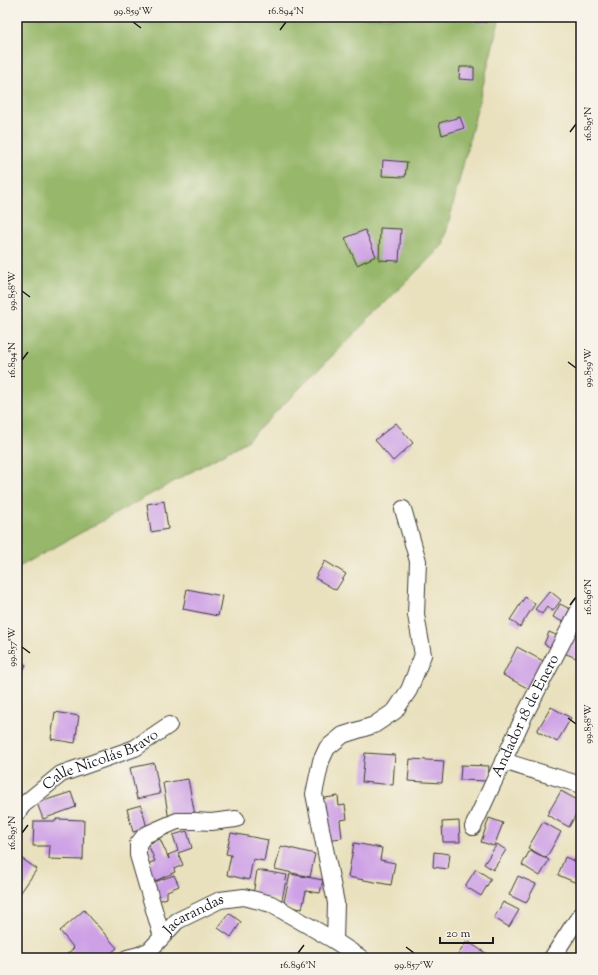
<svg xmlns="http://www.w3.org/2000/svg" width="598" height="975" font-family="'Sorts Mill Goudy',serif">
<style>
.forest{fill:#97b76a;stroke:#5a6a43}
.building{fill:#cea1e6}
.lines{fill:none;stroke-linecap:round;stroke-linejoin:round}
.minor-casing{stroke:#3b3a34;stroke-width:18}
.minor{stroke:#fff;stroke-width:16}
.ticks{fill:none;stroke:#1c1c1c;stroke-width:1.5}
.labels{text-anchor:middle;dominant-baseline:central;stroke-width:3;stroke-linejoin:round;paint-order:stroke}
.street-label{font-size:15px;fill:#1c1c1c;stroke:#f7f3e8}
.neatline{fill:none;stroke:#1c1c1c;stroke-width:1.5}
.ticks-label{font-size:10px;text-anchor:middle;fill:#1c1c1c}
</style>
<rect width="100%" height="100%" fill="#f7f3e8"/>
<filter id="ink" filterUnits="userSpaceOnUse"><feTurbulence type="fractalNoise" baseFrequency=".025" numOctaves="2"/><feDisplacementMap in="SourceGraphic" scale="8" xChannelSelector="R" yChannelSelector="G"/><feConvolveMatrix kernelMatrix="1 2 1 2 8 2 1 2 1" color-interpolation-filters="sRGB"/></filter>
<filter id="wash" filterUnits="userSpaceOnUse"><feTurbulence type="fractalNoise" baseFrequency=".012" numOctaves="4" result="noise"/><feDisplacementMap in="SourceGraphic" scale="16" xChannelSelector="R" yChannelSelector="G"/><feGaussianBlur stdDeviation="0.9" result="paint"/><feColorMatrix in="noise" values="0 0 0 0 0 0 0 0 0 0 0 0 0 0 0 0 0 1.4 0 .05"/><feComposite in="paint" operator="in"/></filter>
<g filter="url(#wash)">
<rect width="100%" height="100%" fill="#e9e1be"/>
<!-- forest -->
<path class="forest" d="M17,17H500L443,245L247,441L17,568Z"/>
<g id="blocks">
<!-- building -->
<g class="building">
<rect x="475" y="17" width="11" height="5"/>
<path d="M460,67H474V80L459,79Z"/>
<path d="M460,117L464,128L442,135L439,123Z"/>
<path d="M383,160L407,162L405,177L382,176Z"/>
<path d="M380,228L401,229L399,261L379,260Z"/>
<path d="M365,230L376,256L357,265L345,238Z"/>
<path d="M396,423L413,443L393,461L375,440Z"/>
<path d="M164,501L168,529L151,532L147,504Z"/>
<path d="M325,561L346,574L336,590L315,578Z"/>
<path d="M187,589L222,596L218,616L183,609Z"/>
<path d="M550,591L561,600L553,611L547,607L542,614L535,609Z"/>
<path d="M525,597L535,604L520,627L510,620Z"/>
<path d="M560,604L570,609L563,622L553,617Z"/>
<path d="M575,628L581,630V660L564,653Z"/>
<path d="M549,632L558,636L552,648L544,644Z"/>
<path d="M517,647L547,663L533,691L503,675Z"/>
<path d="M17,660L26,665L17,681Z"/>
<path d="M551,707L571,718L557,742L537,731Z"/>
<path d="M55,712L79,716L75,743L51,739Z"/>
<path d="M365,753L395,755L393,785L362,782Z"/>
<path d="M410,759L444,761L442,783L408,781Z"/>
<path d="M154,763L160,794L137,799L130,768Z"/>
<path d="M461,765L489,766L488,781L460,780Z"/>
<path d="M188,779L195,815L169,820L163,783Z"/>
<path d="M561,791L581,802V805L569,827L547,815Z"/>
<path d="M71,792L76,807L43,819L37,803Z"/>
<path d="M338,796L339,806L345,805L347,819L340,820L342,838L325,840L319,799Z"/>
<path d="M141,805L147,828L133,832L127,809Z"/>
<path d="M489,818L503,823L494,846L481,842Z"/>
<path d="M56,819L84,820L83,860L49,859L50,846H33L34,821H56Z"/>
<path d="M459,821L460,842H443L442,822Z"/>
<path d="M543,822L561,832L546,858L528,848Z"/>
<path d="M187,831L192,848L178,853L183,865L174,869L175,872L153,882L145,865L155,861L148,844L160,839L169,859L168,855L178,851L173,835Z"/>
<path d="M231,833L268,840L264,861L253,859L249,880L227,875L231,855L226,854Z"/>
<path d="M354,843L382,848L380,860L395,863L391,885L348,877Z"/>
<path d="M497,844L506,850L493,870L484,864Z"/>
<path d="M281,846L315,854L310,877L275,869Z"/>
<path d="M530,850L549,860L540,876L522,865Z"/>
<path d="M434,852L450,854L448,869L433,867Z"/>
<path d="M18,856L37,869L17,898V858Z"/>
<path d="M565,857L581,864V879L579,884L558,875Z"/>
<path d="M476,869L491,879L481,896L465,886Z"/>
<path d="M257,870L287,875L282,900L253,895Z"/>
<path d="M290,874L323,880L320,893L306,891L302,909L283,906Z"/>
<path d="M174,875L179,886L167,891V898L158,901L152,883Z"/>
<path d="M518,876L536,884L526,903L509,895Z"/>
<path d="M503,902L519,910L509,927L494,918Z"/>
<path d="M84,910L117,948L105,958H63L74,948L60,931Z"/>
<path d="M229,913L241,922L231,937L218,928Z"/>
<path d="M467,941L487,954L484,958H456Z"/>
</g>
</g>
</g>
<g filter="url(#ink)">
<use href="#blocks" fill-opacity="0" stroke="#3b3a34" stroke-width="1"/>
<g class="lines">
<!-- minor casing -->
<g class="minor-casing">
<g id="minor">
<path d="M503,761L581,785"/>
<path id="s1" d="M17,813L23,805L61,774L135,748L169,725"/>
<path id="s2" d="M473,827L525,714L581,606"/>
<path d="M162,937L138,855V844L145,835L177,821H195L211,822L236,819"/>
<path d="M335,941L336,903L314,794L321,761L327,748L343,735L374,725L395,711L409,690L423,655L416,615L418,561L403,509"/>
<path id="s3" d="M127,958L139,955L150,950L177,921L220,900L244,897L271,904L335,941L361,958"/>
<path d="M552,958L572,927L581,915"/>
</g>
</g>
<!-- minor -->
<use href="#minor" class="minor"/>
</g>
</g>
<!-- ticks -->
<path class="ticks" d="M133,22L141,28M280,30L286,22M570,132L576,124M22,291L30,297M22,360L28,352M568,362L576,368M570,605L576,597M22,647L30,653M568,718L576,724M22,833L28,825M406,947L414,953M298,953L304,945"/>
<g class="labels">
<!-- street labels -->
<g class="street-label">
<text stroke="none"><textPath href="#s2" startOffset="123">Andador 18 de Enero</textPath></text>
<text stroke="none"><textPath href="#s1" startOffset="101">Calle Nicolás Bravo</textPath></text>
<text stroke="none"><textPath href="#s3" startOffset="82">Jacarandas</textPath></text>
</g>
</g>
<!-- margin -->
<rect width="598" height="975" fill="none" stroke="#f7f3e8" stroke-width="44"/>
<!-- scale -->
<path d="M440 937v6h53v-6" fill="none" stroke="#1c1c1c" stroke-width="2"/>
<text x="446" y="937" font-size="12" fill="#1c1c1c" stroke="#f7f3e8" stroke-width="3" paint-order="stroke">20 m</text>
<rect x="22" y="22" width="554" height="931" class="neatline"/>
<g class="ticks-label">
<text x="133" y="14">99.859°W</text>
<text x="286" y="14">16.894°N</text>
<text transform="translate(587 124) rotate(-90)" y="4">16.895°N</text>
<text transform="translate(11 291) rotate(-90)" y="4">99.858°W</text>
<text transform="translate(11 360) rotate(-90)" y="4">16.894°N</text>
<text transform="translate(587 368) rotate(-90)" y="4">99.859°W</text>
<text transform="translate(587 597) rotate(-90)" y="4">16.896°N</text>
<text transform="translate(11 647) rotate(-90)" y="4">99.857°W</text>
<text transform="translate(587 724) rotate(-90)" y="4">99.858°W</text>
<text transform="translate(11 833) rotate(-90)" y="4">16.895°N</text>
<text x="298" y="968">16.896°N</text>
<text x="414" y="968">99.857°W</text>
</g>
</svg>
